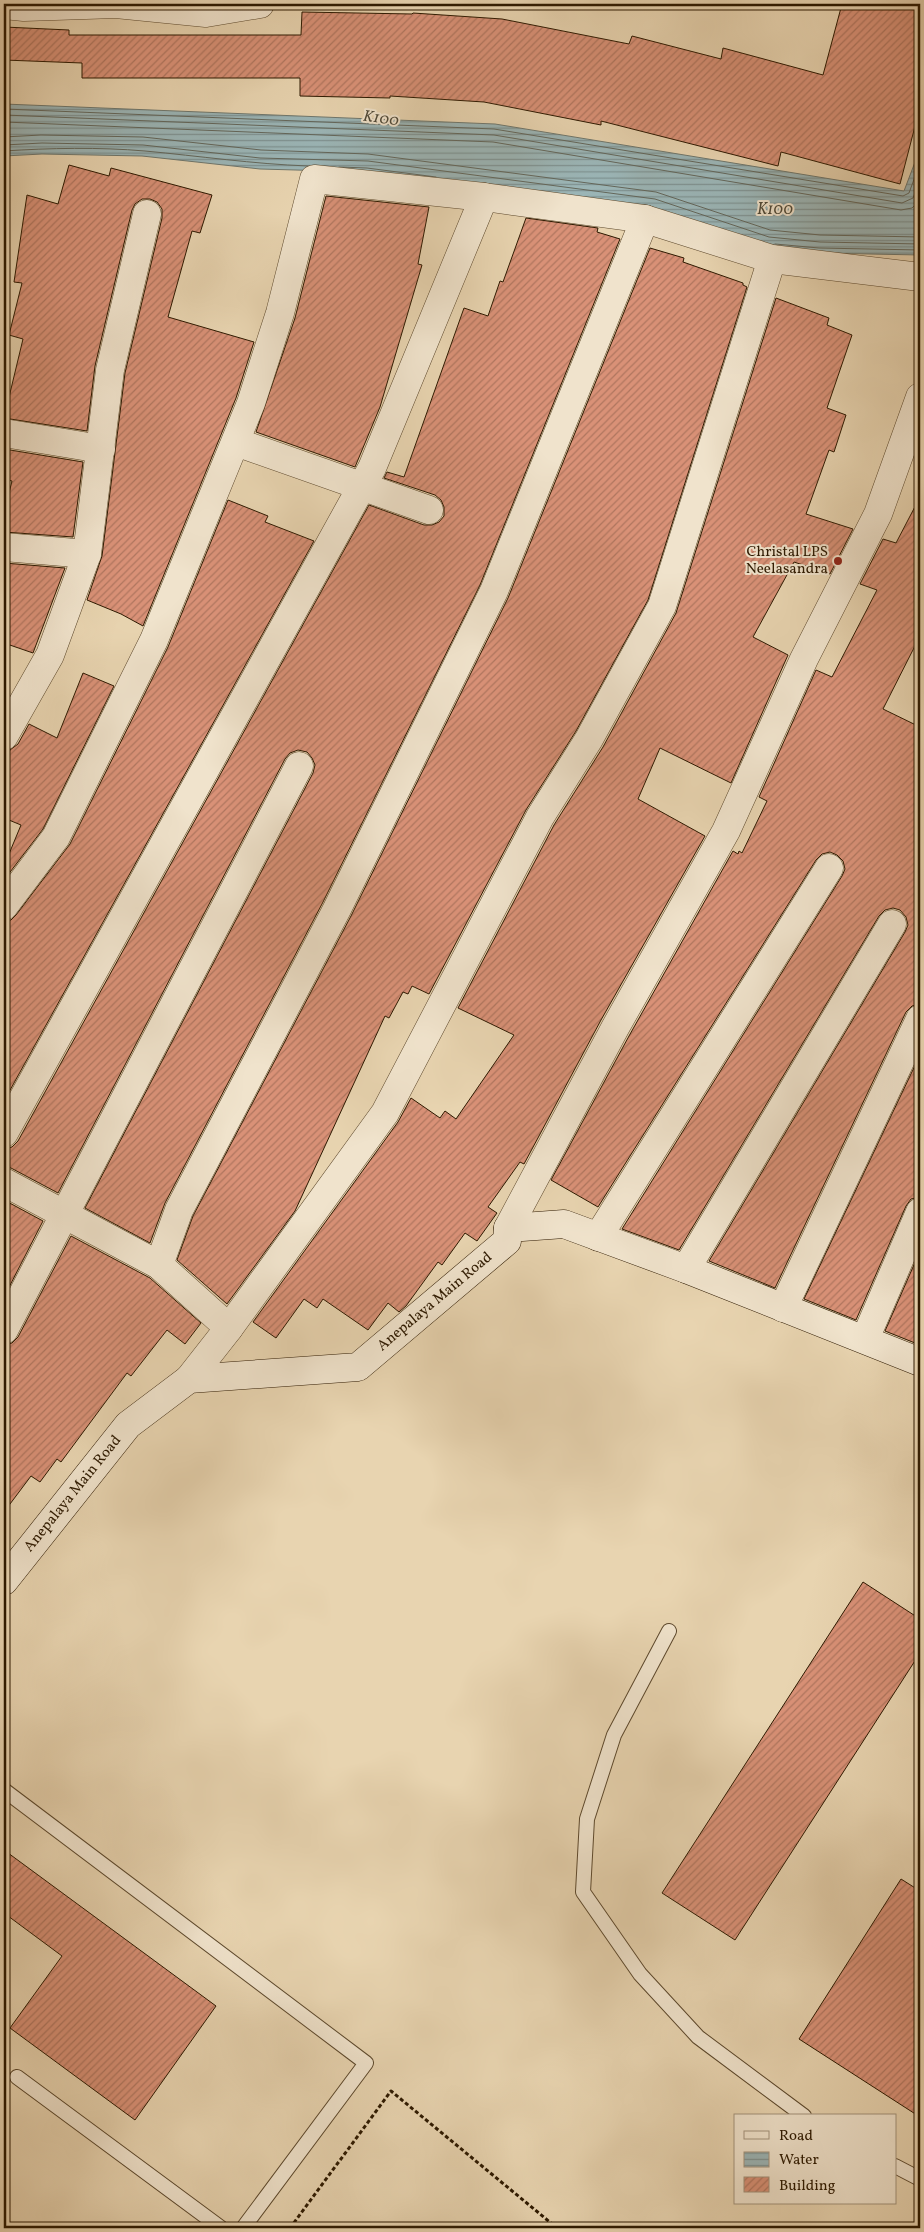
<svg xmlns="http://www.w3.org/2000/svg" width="924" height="2232" font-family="Vollkorn,serif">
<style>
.water{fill:url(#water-rules);stroke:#6f776d}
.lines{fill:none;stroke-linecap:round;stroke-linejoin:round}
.shore{stroke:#64675b;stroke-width:1}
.building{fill:url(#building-hatch);stroke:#2d1900}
.lane-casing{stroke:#5c482c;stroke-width:16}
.street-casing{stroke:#5c482c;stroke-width:29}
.secondary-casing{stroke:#2d1900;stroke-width:29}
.path{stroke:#2d1900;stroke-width:3;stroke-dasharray:4 2.5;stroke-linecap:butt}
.lane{stroke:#f0e3cc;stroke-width:14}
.street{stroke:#f0e3cc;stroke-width:28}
.secondary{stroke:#f0e3cc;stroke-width:28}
.poi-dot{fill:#8f2418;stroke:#f0e3cc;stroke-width:2}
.labels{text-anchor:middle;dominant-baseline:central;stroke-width:4;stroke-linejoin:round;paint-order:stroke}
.poi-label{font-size:15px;fill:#2d1900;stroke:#f0e3cc;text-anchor:end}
.street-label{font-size:15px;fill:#2d1900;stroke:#f0e3cc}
.water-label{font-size:16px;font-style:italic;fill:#4e4837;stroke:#f0e3cc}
</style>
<defs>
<pattern id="water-rules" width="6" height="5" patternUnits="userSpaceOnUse" patternTransform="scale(1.25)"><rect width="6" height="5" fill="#9bb5b6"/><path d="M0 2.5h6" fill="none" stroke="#7f9292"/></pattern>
<pattern id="building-hatch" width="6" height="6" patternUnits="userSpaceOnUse" patternTransform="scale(1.25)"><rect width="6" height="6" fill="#d99177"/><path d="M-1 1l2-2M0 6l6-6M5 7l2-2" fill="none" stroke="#b0765f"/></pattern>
</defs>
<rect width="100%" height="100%" fill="#e8d4b0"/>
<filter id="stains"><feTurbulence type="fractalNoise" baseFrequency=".004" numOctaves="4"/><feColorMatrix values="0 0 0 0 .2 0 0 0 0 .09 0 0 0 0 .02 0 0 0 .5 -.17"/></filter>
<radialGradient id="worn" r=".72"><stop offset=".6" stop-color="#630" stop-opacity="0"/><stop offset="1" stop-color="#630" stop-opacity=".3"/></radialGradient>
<!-- water -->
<path class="water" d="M4,104L495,124L904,191L920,149V255L819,253L766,248L367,172L260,169L142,156L42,154L4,156Z"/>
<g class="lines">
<!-- shore -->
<g class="shore">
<path d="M4,109L494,129L903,196L909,193L920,163"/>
<path d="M4,115L494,135L902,203L913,198L920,180"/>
<path d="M4,122L493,142L901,210L912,208L920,200"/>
<path d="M4,137L41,135L143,137L261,150L368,154L656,192L770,230L820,235L920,237"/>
<path d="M4,145L42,143L143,145L260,158L368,161L655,199L769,237L820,242L920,244"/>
<path d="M4,151C50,148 99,147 145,151C199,156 253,164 308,166"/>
<path d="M339,167L367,168L436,177"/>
<path d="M775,244L819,248L920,250"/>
</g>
</g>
<!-- building -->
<g class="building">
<path d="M842,4H897L920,10V107L900,184L781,152L778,166L601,121V125L484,102L390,96V98L300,96V78H82V63L4,60V27L69,30V35H301L302,12L412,14L413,13L502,19L629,44L632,36L721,59L723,48L823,75Z"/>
<path d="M69,165L109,176L111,168L212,195L200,233L192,231L168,317L254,342L236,398L143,626L121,614L87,600L102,556L125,373L162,218V209L157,202L150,199H142L135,204L132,210L95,366L87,431L4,418L23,339L9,335L22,283L14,282L27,195L58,204Z"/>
<path d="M326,196L429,207L418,264L422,265L380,407L355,467L256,432L295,318Z"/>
<path d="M526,218L598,228L597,232L620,239L480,585L323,902L165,1203L150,1243L85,1208L313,773L315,765L312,758L307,752L298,750L290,753L285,759L58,1193L11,1168L4,1166V1149L12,1147L18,1141L369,505L424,525H432L439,522L444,516V507L441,500L435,495L384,478L387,472L404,477L464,308L488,316L500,281L503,282Z"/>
<path d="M650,248L684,258L683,262L743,283V285L747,287L648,600L576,731L526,810L429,994L412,986L408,994L403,992L389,1018L385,1016L295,1211L227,1304L177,1260L193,1216L351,916L508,598Z"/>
<path d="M776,298L829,318L827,325L852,335L827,408L846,415L834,452L829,450L806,514L853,529L830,574L794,562L753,637L788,655L731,783L660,748L638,799L705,836L601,1020L524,1164L520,1162L488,1207L497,1213L477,1241L465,1233L442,1265L438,1262L406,1306L399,1312L388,1303L368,1330L323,1299L317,1308L304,1299L276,1338L253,1322L398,1122L411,1098L440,1118L445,1111L456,1119L514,1035L458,1008L554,825L603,747L676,613Z"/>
<path d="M4,449L83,462L73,537L4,532V513L12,481L4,479Z"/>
<path d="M920,497V636L883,709L920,727V1004L912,1006L906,1012L775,1288L709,1261L905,932L908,925L906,917L900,910L893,908L885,910L879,916L679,1250L622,1229L842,876L845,869L843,861L837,855L830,852L822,854L816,860L598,1207L551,1180L629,1036L733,851L738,854L739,851L742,853L767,801L759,797L816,670L832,677L877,590L860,584L883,539L896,543Z"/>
<path d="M228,500L268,516L265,522L314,541L4,1101V921L11,920L16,915L70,844L168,647Z"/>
<path d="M4,563L65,568L33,653L4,643Z"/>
<path d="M83,673L114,686L43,829L4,880V866L21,825L4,818V762L10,750L18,744L29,724L57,738Z"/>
<path d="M920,1055V1197L911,1199L906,1206L856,1320L804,1299Z"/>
<path d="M4,1200L43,1221L4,1297Z"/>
<path d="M71,1236L150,1278L201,1323L185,1344L167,1330L131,1376L127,1373L61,1462L57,1459L40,1482L31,1476L4,1512V1345L12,1343L18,1337Z"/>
<path d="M920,1251V1345L885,1331Z"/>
<path d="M863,1582L920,1619V1653L735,1940L662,1893Z"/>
<path d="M4,1850L216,2006L135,2120L10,2028L62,1956L4,1913Z"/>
<path d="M901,1879L920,1891V2117L799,2039Z"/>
</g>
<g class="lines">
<!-- lane casing -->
<g class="lane-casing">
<g id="lane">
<path d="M669,1631L614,1735L587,1819L583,1892L640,1974L698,2037L804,2116"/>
<path d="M4,1790L366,2063L243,2228"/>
<path d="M17,2077L221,2228"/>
<path d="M895,2166L920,2179"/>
</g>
</g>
<!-- street casing -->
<g class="street-casing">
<g id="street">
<path d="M4,5L24,7L116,4L206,13L260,4"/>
<path d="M4,433L101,449"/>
<path d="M236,442L429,510"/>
<path d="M4,547L87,554"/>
<path d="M4,736L50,655L87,554L110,370L147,214"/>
<path d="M4,906L56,837L154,640L251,403L280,313L314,179L484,197L645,219L772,259L920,277"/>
<path d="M4,1133L372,468L484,197"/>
<path d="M4,1182L159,1265L229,1328"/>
<path d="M508,1228L615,1028L726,831L804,659L878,514L920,397"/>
<path d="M598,1237L829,868"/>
<path d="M159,1265L179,1210L337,909L494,591L645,219"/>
<path d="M686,1269L892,924"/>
<path d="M783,1308L920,1019"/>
<path d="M4,1330L299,766"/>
<path d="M865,1339L920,1212"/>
<path d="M189,1379L229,1328L385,1113L540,817L589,739L662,606L772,259"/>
</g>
</g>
<!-- secondary casing -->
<g class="secondary-casing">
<path id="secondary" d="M4,1581L128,1425L189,1379L358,1367L507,1241L508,1228L564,1224L686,1269L920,1362"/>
</g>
<!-- path -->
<path class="path" d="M290,2228L391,2091L557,2228"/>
<!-- lane -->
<use href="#lane" class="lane"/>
<!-- street -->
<use href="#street" class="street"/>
<!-- secondary -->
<use href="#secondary" class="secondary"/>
</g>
<!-- markers -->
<circle class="poi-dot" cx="838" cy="561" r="5"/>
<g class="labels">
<!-- poi labels -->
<g class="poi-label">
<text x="828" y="552">Christal LPS<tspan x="828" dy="17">Neelasandra</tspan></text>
</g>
<!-- street labels -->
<g class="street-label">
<text transform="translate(435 1302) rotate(-40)">Anepalaya Main Road</text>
<text transform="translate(73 1494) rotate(-51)">Anepalaya Main Road</text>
</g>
<!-- water labels -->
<g class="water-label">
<text transform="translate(381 119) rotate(8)">K100</text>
<text x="775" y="210">K100</text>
</g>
</g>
<!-- margin -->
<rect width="924" height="2232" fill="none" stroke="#e8d4b0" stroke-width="20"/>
<rect x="5" y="5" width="914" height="2222" fill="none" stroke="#2d1900" stroke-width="2.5"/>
<rect x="10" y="10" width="904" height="2212" fill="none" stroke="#2d1900"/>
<!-- legend -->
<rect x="734" y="2114" width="162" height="90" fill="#f0e3cc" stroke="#a2927a"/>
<rect x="744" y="2131" width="25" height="8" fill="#f0e3cc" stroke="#a2927a"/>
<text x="779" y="2140" font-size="15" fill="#2d1900">Road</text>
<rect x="744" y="2152" width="25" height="15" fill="url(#water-rules)" stroke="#a2927a"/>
<text x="779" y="2164" font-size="15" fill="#2d1900">Water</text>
<rect x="744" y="2177" width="25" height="15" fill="url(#building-hatch)" stroke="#a2927a"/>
<text x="779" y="2190" font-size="15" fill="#2d1900">Building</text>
<rect width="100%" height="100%" filter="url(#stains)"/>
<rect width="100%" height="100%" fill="url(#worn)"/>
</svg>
